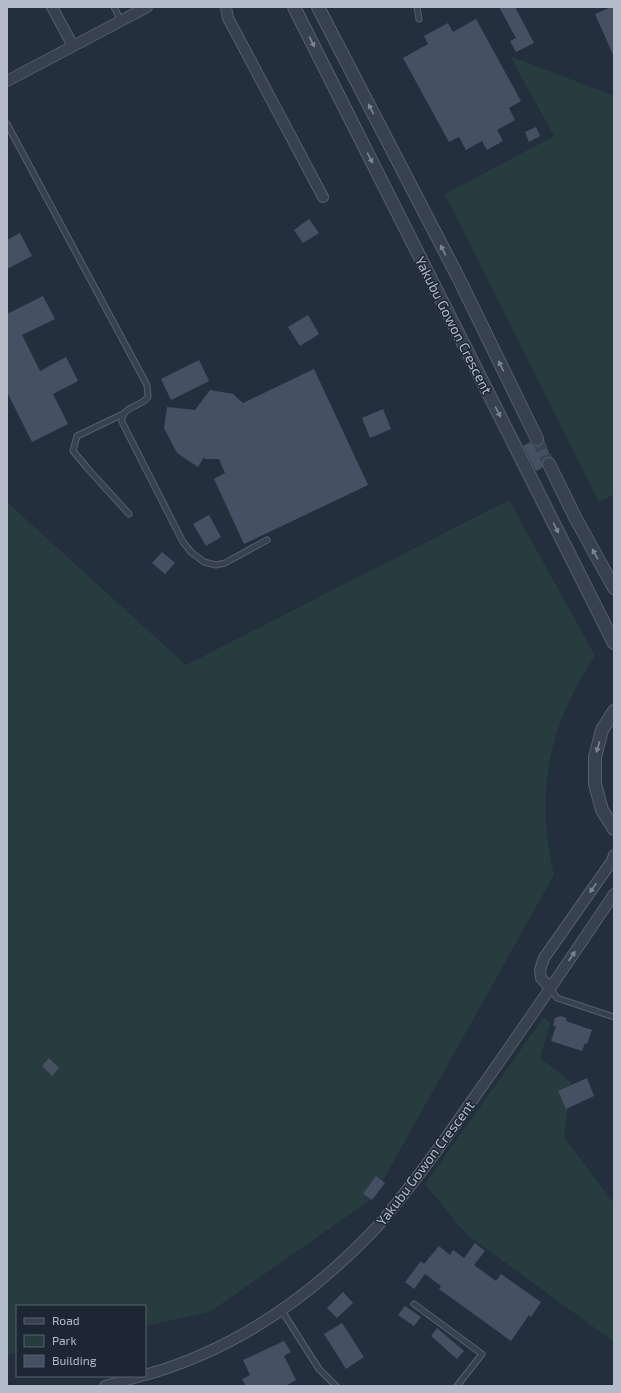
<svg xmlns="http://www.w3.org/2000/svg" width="621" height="1393" font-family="'Exo 2',sans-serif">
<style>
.green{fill:#263c3f}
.building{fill:#455162}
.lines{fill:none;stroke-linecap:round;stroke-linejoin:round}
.tertiary-tunnel{stroke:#3a4453;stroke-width:12;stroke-dasharray:12 6;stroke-linecap:butt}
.service-casing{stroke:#565f6c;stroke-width:7}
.minor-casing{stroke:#565f6c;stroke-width:12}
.tertiary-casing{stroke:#565f6c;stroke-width:14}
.service{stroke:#38414e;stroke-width:5}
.minor{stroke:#38414e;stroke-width:10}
.tertiary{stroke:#38414e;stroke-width:12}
.oneway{fill:#7c8592}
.labels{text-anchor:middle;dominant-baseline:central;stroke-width:3;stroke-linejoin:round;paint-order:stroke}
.street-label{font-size:14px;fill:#b4bcc9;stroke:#1d2633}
</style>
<rect width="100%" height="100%" fill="#242f3e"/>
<!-- green -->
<g class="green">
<path d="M510,56L614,96V494L599,502L445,194L554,136Z"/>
<path d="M509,500L595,656C548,726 535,792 554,875L373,1198L210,1312L145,1326V1306H17V1353L7,1355V502L186,665Z"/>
<path d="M544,1017L550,1023L540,1058L571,1082L564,1137L614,1203V1342L466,1234L425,1184Z"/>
</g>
<!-- building -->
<g class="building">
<path d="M499,7H515L534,43L516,52L510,41L516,38Z"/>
<path d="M611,7H614V57L595,14Z"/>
<path d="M476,19L521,101L509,108L515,120L497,130L503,141L487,150L482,141L466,150L459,137L449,142L403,58L428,44L424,36L448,23L453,32Z"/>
<path d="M536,127L540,136L529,142L525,132Z"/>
<path d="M309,219L319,233L303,243L294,230Z"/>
<path d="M20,233L32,256L7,269V240Z"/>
<path d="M43,296L55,319L22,335L40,371L66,357L78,381L53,394L68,424L32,442L7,392V314Z"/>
<path d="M308,315L319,334L300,346L288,327Z"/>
<path d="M199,360L209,381L171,400L161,379Z"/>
<path d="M314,369L368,485L244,544L214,479L225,473L219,459H205L204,457L198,467L177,453L164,428L167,407L195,410L210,390L233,394L243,403Z"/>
<path d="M383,409L391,429L370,438L362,418Z"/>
<path d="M530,442L533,445L537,446H541L544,442L551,457H546L543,460L542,463V468L536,471L523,446Z"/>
<path d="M209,515L221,537L206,546L193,524Z"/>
<path d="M162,552L175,563L165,574L152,563Z"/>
<path d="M560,1016L567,1018L566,1021L592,1030L587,1044L585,1043L582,1051L551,1041L556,1026H553L555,1018Z"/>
<path d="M49,1058L59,1068L52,1076L42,1066Z"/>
<path d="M587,1078L594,1096L566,1109L558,1091Z"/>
<path d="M376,1176L385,1183L372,1200L363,1194Z"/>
<path d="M475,1243L485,1251L474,1265L496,1281L501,1274L541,1302L531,1317L529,1315L511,1341L439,1289L441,1286L425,1274L414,1289L405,1282L421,1261L424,1264L439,1246L450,1255L453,1250L464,1258Z"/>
<path d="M343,1292L353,1303L337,1318L327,1308Z"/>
<path d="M405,1306L421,1317L414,1326L398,1315Z"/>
<path d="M342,1323L364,1357L346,1369L324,1334Z"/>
<path d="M437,1328L464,1351L457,1359L431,1336Z"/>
<path d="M284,1341L291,1352L284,1356L296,1380L285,1386H246L242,1379L250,1375L243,1360Z"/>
</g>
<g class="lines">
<!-- tertiary-tunnel -->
<path class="tertiary-tunnel" d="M537,439L549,464"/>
<!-- service casing -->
<g class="service-casing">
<g id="service">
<path d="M114,7L121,21"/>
<path d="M417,7L419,19"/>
<path d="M7,124L147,385L148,397C141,407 120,407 122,422L183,542L191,552L204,562L216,565L225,563L267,540"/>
<path d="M123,414L77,436L73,451L89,470L129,514"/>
<path d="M550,988L557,998L614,1017"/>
<path d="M414,1304L482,1354L457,1386"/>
<path d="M282,1311L319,1369L336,1386"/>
</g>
</g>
<!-- minor casing -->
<g class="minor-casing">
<g id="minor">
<path d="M52,7L73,46"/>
<path d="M226,7L228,18L323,197"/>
<path d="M7,81L147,7"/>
<path d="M550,988L541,978L540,970L544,958L612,861L614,855"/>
<path d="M145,1375C234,1350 310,1297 373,1231C381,1223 388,1214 395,1205C422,1172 447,1137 471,1102C520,1033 567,964 614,894"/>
<path d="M105,1386L141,1376"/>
</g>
</g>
<!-- tertiary casing -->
<g class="tertiary-casing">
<g id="tertiary">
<path d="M294,7L614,643"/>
<path d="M318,7L457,275L537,439"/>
<path d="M549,464L575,517L614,588"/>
<path d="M614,711L602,730L595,757V784L602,810L614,829"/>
</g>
</g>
<!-- service -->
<use href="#service" class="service"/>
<!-- minor -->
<use href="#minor" class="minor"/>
<!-- tertiary -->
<use href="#tertiary" class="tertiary"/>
</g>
<!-- one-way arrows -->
<defs><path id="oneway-solid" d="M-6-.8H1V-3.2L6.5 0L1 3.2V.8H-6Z"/></defs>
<g class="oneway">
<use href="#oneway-solid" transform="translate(312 42) rotate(63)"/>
<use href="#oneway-solid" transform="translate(371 109) rotate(-117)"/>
<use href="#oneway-solid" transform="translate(370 158) rotate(63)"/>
<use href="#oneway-solid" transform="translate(443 250) rotate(-117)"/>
<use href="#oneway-solid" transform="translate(501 366) rotate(-116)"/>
<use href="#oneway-solid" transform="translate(498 412) rotate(63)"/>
<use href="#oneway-solid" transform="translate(556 528) rotate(63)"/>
<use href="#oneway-solid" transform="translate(595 554) rotate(-119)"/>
<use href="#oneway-solid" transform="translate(598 747) rotate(106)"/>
<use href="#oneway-solid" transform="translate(593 888) rotate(125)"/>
<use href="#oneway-solid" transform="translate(572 956) rotate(-56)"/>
</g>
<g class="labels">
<!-- street labels -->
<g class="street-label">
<text transform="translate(454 325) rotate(63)">Yakubu Gowon Crescent</text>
<text transform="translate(425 1163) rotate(-53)">Yakubu Gowon Crescent</text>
</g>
</g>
<!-- border -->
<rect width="621" height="1393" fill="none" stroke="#b4bcc9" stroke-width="16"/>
<!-- legend -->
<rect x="16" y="1305" width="130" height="72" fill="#1d2633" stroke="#59626f"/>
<rect x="24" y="1318" width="20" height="6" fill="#38414e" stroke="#59626f"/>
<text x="52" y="1325" font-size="12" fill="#b4bcc9">Road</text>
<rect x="24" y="1335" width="20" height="12" fill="#263c3f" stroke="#59626f"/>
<text x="52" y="1345" font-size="12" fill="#b4bcc9">Park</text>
<rect x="24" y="1355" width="20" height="12" fill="#455162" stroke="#59626f"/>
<text x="52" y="1365" font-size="12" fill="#b4bcc9">Building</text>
</svg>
